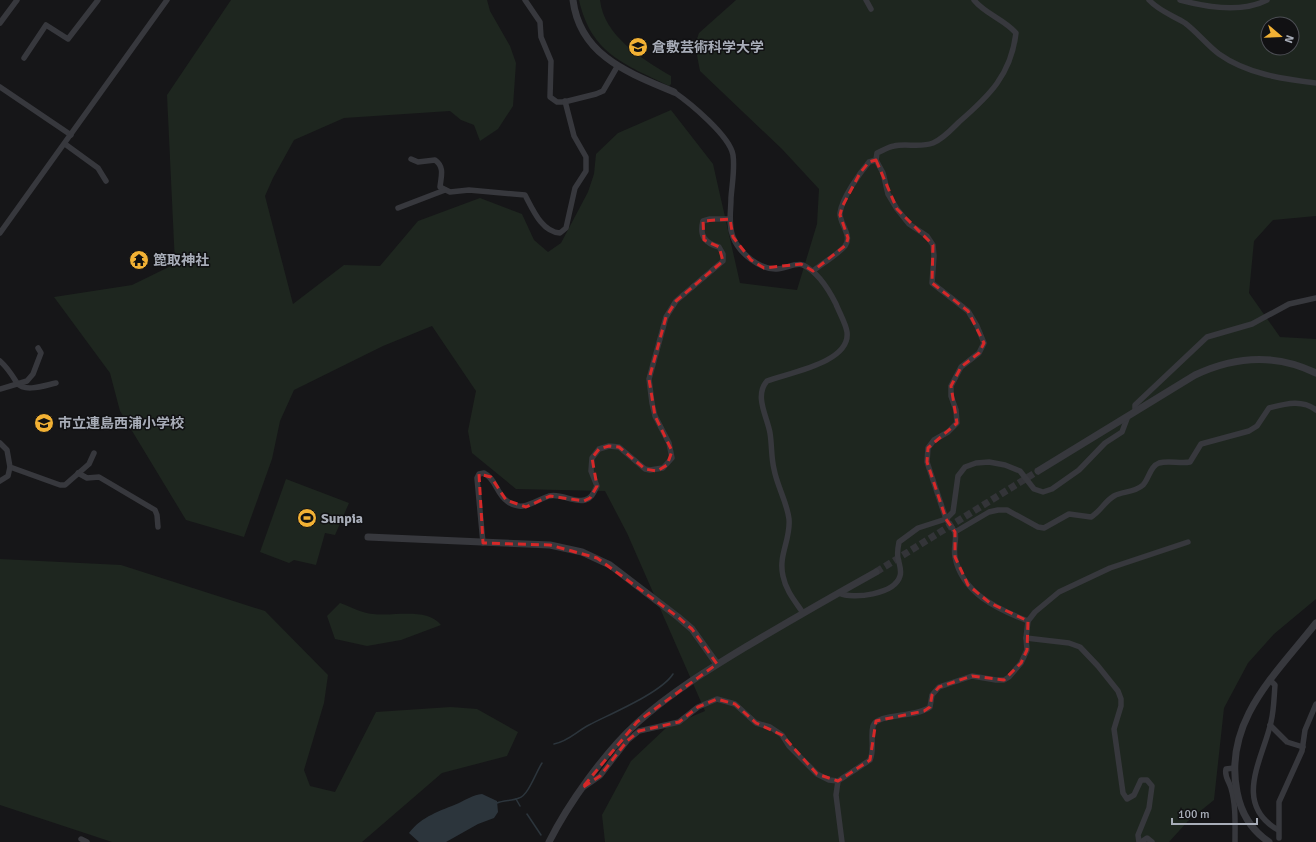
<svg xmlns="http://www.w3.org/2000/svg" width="1316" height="842" font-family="Signika,'Noto Sans JP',sans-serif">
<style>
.green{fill:#1e261f;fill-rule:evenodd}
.water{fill:#2c353c}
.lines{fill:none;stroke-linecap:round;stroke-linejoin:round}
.stream{stroke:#2c353c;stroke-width:1.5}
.tertiary-tunnel{stroke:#333438;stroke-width:7;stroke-dasharray:7 3.5;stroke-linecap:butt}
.minor{stroke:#37383d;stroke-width:5.5}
.tertiary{stroke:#37383d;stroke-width:7}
.marked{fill:none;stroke:#d62828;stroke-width:3;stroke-dasharray:8 5;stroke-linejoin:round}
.labels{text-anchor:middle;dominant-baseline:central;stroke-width:3;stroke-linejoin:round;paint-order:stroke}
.poi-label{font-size:14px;font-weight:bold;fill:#a8adb8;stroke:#111113;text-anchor:start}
</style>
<rect width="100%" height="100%" fill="#161618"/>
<!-- green -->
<g class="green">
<path d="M231,0H487L490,11L510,46L516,63L513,106L498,129L480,141L474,125L461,120L450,111L344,118L294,140L273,178L265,196L293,304L344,265L380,266L418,221L480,198L522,214L534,240L548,252L561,243L588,192L594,174L596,154L618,133L671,110L713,164L740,283L797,290L817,224L819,189L782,149L700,71L695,45L699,33L736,0H1316V216L1273,220L1254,241L1249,293L1280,337L1316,339V599L1274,634L1248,663L1224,708L1214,800L1188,821L1169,842H605L602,815L631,761L667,727L705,711L627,533L605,491L516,489L472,453L468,431L476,391L432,326L383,346L294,390L280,421L272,459L244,537L186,520L120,411L110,373L54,297L132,285L175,264L167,95ZM1268,24H1292V48H1268Z"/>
<path d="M579,0H600C604,36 642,59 671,76V84L669,86C625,64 591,54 579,0Z"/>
<path d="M286,479L349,503L335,535L325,533L316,565L294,560L289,563L260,552Z"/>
<path d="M0,559L121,565L265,611L328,675L324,703L304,770L310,786L335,792L376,712L451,707L477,709L518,732L507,756L442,773L362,842H112L0,805Z"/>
<path d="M340,603C351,607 362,613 373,614C394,617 426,607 441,625L401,640L367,646L335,639L327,616Z"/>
</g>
<!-- water -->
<path class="water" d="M482,794L497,801L498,812L494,818L478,824L446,842H419L409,833C422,816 440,811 459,803C467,799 473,795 482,794Z"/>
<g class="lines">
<!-- stream -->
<g class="stream">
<path d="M554,744C569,741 577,731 589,725C610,714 661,693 673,674"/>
<path d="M516,799L520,806"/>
<path d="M497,803C504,800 512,801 519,798C528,796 536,772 542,763"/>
<path d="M527,814L541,835"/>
</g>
<!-- tertiary-tunnel -->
<path class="tertiary-tunnel" d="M876,572L1038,471"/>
<!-- minor -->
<g class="minor">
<path d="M525,0L540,22L541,37L551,61L550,97L557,102H564L596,94L603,91L617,67"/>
<path d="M866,0L871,9"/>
<path d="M974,0C985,14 1004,19 1016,33C1011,75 989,96 959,122C951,130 943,139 933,143C920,148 906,143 894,146C888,147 882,151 877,153L876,160L883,173L888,194L897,209L909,224L927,236L933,245L934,256L932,283L968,311L977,326L984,343L979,353L961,367L951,386V396L956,410L957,423L948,432L934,440L928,448L927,462L946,519L955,532L989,512L998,510H1007L1038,527L1044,528L1069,514L1091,517C1100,512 1105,501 1114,496C1123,491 1134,493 1143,485C1149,479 1150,466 1159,463C1169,460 1180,464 1190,462L1201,444L1249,431L1257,426L1269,408C1285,404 1302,399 1316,410"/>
<path d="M1149,0C1159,11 1172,15 1185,23C1197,32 1207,45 1219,54C1247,74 1283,79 1316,83"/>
<path d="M1180,0C1206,7 1242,13 1267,0"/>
<path d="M0,23L17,0"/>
<path d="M24,58L46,25L68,39L98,0"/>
<path d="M0,87L71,135"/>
<path d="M674,92C690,103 730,136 733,155C735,169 732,184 731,198C731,210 728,225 733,237C739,253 760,270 777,269C785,269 796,262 803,265C818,272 829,290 836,304C839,312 846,324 847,332C851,363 787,373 767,381C754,396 767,416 770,433C772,445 771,457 774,469C777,486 787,502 789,519C791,539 778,555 783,576C786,591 795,601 803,613"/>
<path d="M65,144L98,168L106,181"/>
<path d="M411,159L418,162L435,160C445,167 441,177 440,187L450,192L469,190L525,195C533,210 542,232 560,233L566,228L575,188L586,171V157L574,136L565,101"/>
<path d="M398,208L445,190"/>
<path d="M0,233L167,0"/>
<path d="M813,271C823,263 837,255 845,246C853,236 839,223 840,213C842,198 859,174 869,162L876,160"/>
<path d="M0,361C8,368 12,375 17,383C25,393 46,385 56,383"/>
<path d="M0,389L27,381L33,374L41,353L38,348"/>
<path d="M1135,411V405L1207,337L1252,324L1289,304L1316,298"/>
<path d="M0,443L7,450L10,467L60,485H65L89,464L94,453"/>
<path d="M78,473L87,478L99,477L155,510L157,515L158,527"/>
<path d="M0,481L8,476L10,467"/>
<path d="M955,532C957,540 953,548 955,557C962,593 997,609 1028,621"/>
<path d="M483,543L477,478L479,474L484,473C496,479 496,493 507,501C522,513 534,501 549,496C561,493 574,503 585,500C592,498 594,492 597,486L591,471L592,458L599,449L609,446L619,447L645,469L650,470L663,468L672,458L669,443L655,416L652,403L649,379L666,317L676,301L723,261V254L719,247C705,243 699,236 703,221L710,219H730"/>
<path d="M839,593C853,600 895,594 900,576C902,570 899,564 898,558C897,553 898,547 899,542L918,528L946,519L953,512L958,476L965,467L976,463L989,462L1005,465L1020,471L1034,489L1043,492L1052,489L1079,470L1105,443L1122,432L1128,416"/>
<path d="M1026,638L1069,643L1080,647L1098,666L1118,691L1121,699V706L1114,729L1123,793L1127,799L1134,795L1141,780H1147L1152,786L1149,808L1138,835L1139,842"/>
<path d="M1270,680L1275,685C1274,697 1274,710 1271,722C1263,759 1232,803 1278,830"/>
<path d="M1270,725L1287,742L1303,747"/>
<path d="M1234,768L1226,769C1224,776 1229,781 1231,788C1236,805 1235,824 1235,842"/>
<path d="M584,787L600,776L627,741L639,731L679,722L698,707L717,699L735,704L756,723L770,727L782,735L789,746L817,774L829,780L838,781"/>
<path d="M1279,838V802L1302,751L1305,730L1316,704"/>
<path d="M81,839L87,842"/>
<path d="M842,842L836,795L838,781L870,760C875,749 870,737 873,726C877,713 916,718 930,707L932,695L939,687L972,676L996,680H1004L1009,677L1021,663L1027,650L1026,638L1028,621L1035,612L1059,592L1110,568L1188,542"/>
<path d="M1141,842L1147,838L1152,842"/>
</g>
<!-- tertiary -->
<g class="tertiary">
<path d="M573,0C580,56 629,73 674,92"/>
<path d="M1038,471L1195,375C1235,356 1275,353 1316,373"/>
<path d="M368,537L550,545L582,552L610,565L678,617L692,629L717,664"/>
<path d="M549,842C568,804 605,752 637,723C671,692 711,668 749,645C791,620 833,596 876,572"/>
<path d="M1269,842C1251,830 1241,813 1237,792C1223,721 1276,674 1316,623"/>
</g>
</g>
<!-- marked area -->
<path class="marked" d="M876,160L897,209L933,245L932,283L968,311L984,343L979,353L961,367L951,386L957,423L928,448L927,462L946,519L955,532V557L968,585L990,603L1028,621L1027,650L1021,663L1004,680L972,676L939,687L932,695L930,707L924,711L876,721L870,760L838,781L817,774L782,735L756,723L735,704L717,699L698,707L679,722L639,731L627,741L600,776L582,788L637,722L717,664L692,629L678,617L597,558L550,545L483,543L479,474L491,477L506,500L526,507L550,496L584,501L590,498L597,486L592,458L599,449L609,446L619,447L645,469L657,471L667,465L672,451L655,416L649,379L666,317L676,301L723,261L719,247L704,240L703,221L730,219L733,237L751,260L764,268L801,264L813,271L846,245L848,238L840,215L842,207L860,173L869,162Z"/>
<!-- icons -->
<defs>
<g id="university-disc" transform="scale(1)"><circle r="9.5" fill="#f2b134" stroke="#111113"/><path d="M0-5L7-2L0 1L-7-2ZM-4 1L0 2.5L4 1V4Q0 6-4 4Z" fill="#111"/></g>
<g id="temple-disc" transform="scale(1)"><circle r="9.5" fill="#f2b134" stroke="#111113"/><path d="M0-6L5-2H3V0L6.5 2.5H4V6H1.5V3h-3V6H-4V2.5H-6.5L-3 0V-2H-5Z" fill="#111"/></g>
<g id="school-disc" transform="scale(1)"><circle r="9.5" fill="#f2b134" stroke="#111113"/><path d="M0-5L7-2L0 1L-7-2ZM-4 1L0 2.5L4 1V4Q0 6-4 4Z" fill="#111"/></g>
<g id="stadium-disc" transform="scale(1)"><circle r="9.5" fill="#f2b134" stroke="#111113"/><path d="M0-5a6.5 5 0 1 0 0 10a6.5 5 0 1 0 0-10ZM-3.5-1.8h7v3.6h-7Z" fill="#111"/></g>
</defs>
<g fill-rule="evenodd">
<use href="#university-disc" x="638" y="47"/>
<use href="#temple-disc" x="139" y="260"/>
<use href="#school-disc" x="44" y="423"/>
<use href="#stadium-disc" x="307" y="518"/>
</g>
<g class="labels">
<!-- poi labels -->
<g class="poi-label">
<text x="652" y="47">倉敷芸術科学大学</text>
<text x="153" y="260">箆取神社</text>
<text x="58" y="423">市立連島西浦小学校</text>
<text x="321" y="518">Sunpia</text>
</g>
</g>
<!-- north arrow -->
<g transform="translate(1280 36) rotate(109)"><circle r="19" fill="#111113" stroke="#4d4f55"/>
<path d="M0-3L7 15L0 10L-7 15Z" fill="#f2b134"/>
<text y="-6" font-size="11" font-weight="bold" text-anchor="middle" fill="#a8adb8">N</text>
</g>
<!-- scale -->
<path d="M1172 818v6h85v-6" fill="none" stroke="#a8adb8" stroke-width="2"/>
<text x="1178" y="818" font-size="12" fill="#a8adb8" stroke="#111113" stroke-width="3" paint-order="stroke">100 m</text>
</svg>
